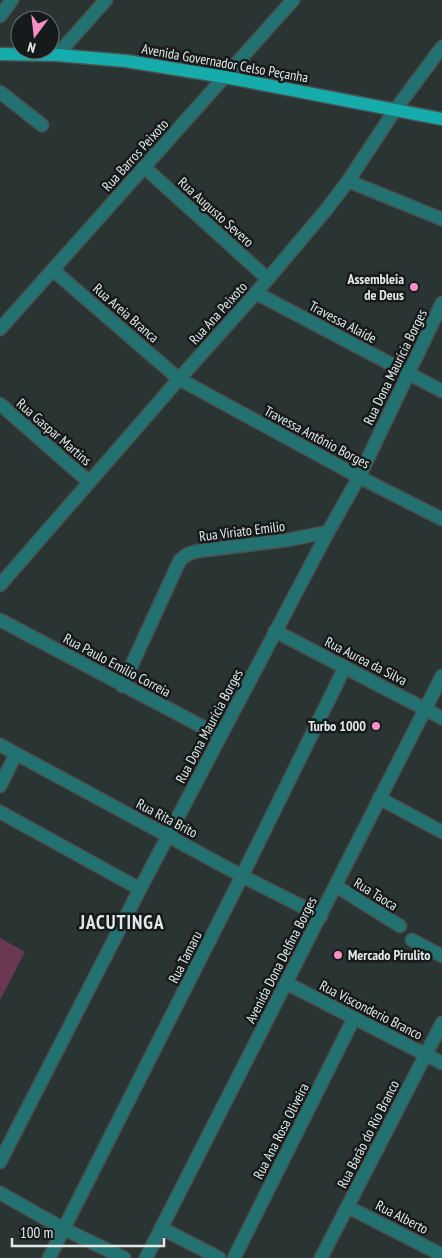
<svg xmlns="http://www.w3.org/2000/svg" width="442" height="1258" font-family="'PT Sans Narrow',sans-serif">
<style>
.green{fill:#6b3753}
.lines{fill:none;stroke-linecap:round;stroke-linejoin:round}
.minor-casing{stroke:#475150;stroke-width:15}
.major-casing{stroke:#475150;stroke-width:15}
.minor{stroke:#237272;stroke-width:12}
.major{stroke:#16acac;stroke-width:12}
.poi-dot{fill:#fa8fc8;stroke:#161a1a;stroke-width:2}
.labels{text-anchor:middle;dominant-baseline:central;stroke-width:5;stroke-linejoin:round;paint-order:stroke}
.street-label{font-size:14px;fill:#e2e9e8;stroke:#161a1a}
.poi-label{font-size:14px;font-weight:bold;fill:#e2e9e8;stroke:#161a1a;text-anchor:end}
.district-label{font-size:19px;font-weight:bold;letter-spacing:1px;fill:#e2e9e8;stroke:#161a1a}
</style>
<rect width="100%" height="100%" fill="#2a3433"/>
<!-- green -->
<path class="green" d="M0,938L25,952L0,1000Z"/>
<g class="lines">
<!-- minor casing -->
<g class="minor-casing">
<g id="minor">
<path d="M0,16L12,0"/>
<path d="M57,55L106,0"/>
<path d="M0,92L42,125"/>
<path d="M144,167L268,279"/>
<path d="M348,181L442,219"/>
<path d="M53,270L179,379L359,477L442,519"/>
<path d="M256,293L442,391"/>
<path d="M0,329L293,0"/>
<path d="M0,404L89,482"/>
<path d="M0,585L179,379L256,293L326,210L348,181L395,110L442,47"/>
<path d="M0,620L220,736"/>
<path d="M275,631L442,718"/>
<path d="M122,686L180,560L188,554L198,551L287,540L328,532"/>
<path d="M0,745L242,876L321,916"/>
<path d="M0,786L16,754"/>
<path d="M379,798L442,832"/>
<path d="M0,812L140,889"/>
<path d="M336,886L400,926"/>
<path d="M412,940L442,956"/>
<path d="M286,983L442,1063"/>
<path d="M0,1162L140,889L328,532L359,477L442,303"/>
<path d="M0,1193L64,1229L124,1258"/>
<path d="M348,1207L442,1255"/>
<path d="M161,1228L219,1258"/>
<path d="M49,1258L242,876L345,667"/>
<path d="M146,1258L442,676"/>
<path d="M234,1258L354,1018"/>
<path d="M321,1258L442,1023"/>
</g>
</g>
<!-- major casing -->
<g class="major-casing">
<path id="major" d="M0,54L57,55L126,61L225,77L442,119"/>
</g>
<!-- minor -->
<use href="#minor" class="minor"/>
<!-- major -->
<use href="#major" class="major"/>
</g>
<!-- markers -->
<g class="poi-dot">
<circle cx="414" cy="287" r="5"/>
<circle cx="376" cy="726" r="5"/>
<circle cx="338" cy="955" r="5"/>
</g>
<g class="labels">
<!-- street labels -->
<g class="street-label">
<text transform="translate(225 63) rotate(10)">Avenida Governador Celso Peçanha</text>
<text transform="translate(135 155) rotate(-48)">Rua Barros Peixoto</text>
<text transform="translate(216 212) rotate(42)">Rua Augusto Severo</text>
<text transform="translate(126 313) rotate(41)">Rua Areia Branca</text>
<text transform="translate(218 313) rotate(-48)">Rua Ana Peixoto</text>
<text transform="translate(343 322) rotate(28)">Travessa Alaíde</text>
<text transform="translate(395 367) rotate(-64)">Rua Dona Maurícia Borges</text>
<text transform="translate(54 432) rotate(41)">Rua Gaspar Martins</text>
<text transform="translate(317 437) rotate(28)">Travessa Antônio Borges</text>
<text transform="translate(242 531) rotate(-7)">Rua Viriato Emilio</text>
<text transform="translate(366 661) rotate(27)">Rua Aurea da Silva</text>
<text transform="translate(117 665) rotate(28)">Rua Paulo Emilio Correia</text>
<text transform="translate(209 726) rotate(-62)">Rua Dona Maurícia Borges</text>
<text transform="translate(167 818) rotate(28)">Rua Rita Brito</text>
<text transform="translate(376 894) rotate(32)">Rua Taoca</text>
<text transform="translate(185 957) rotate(-63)">Rua Tamaru</text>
<text transform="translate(281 960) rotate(-63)">Avenida Dona Delfina Borges</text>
<text transform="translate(371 1010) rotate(27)">Rua Visconderio Branco</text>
<text transform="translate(281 1131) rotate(-63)">Rua Ana Rosa Oliveira</text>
<text transform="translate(368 1134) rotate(-63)">Rua Barão do Rio Branco</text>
<text transform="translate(402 1217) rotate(27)">Rua Alberto</text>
</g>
<!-- poi labels -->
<g class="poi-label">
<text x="404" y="279">Assembleia<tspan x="404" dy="16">de Deus</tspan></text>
<text x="366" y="726">Turbo 1000</text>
<text x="348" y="955" text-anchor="start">Mercado Pirulito</text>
</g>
<!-- district labels -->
<g class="district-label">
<text x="122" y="922">JACUTINGA</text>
</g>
</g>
<!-- north arrow -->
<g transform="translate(35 35) rotate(195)"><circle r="24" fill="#161a1a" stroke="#686d6c"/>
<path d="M0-4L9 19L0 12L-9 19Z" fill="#fa8fc8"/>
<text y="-8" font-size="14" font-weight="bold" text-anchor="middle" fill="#e2e9e8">N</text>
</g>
<!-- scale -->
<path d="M12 1238v8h152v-8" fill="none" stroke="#e2e9e8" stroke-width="2.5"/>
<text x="20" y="1238" font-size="15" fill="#e2e9e8" stroke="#161a1a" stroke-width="4" paint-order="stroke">100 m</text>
</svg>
